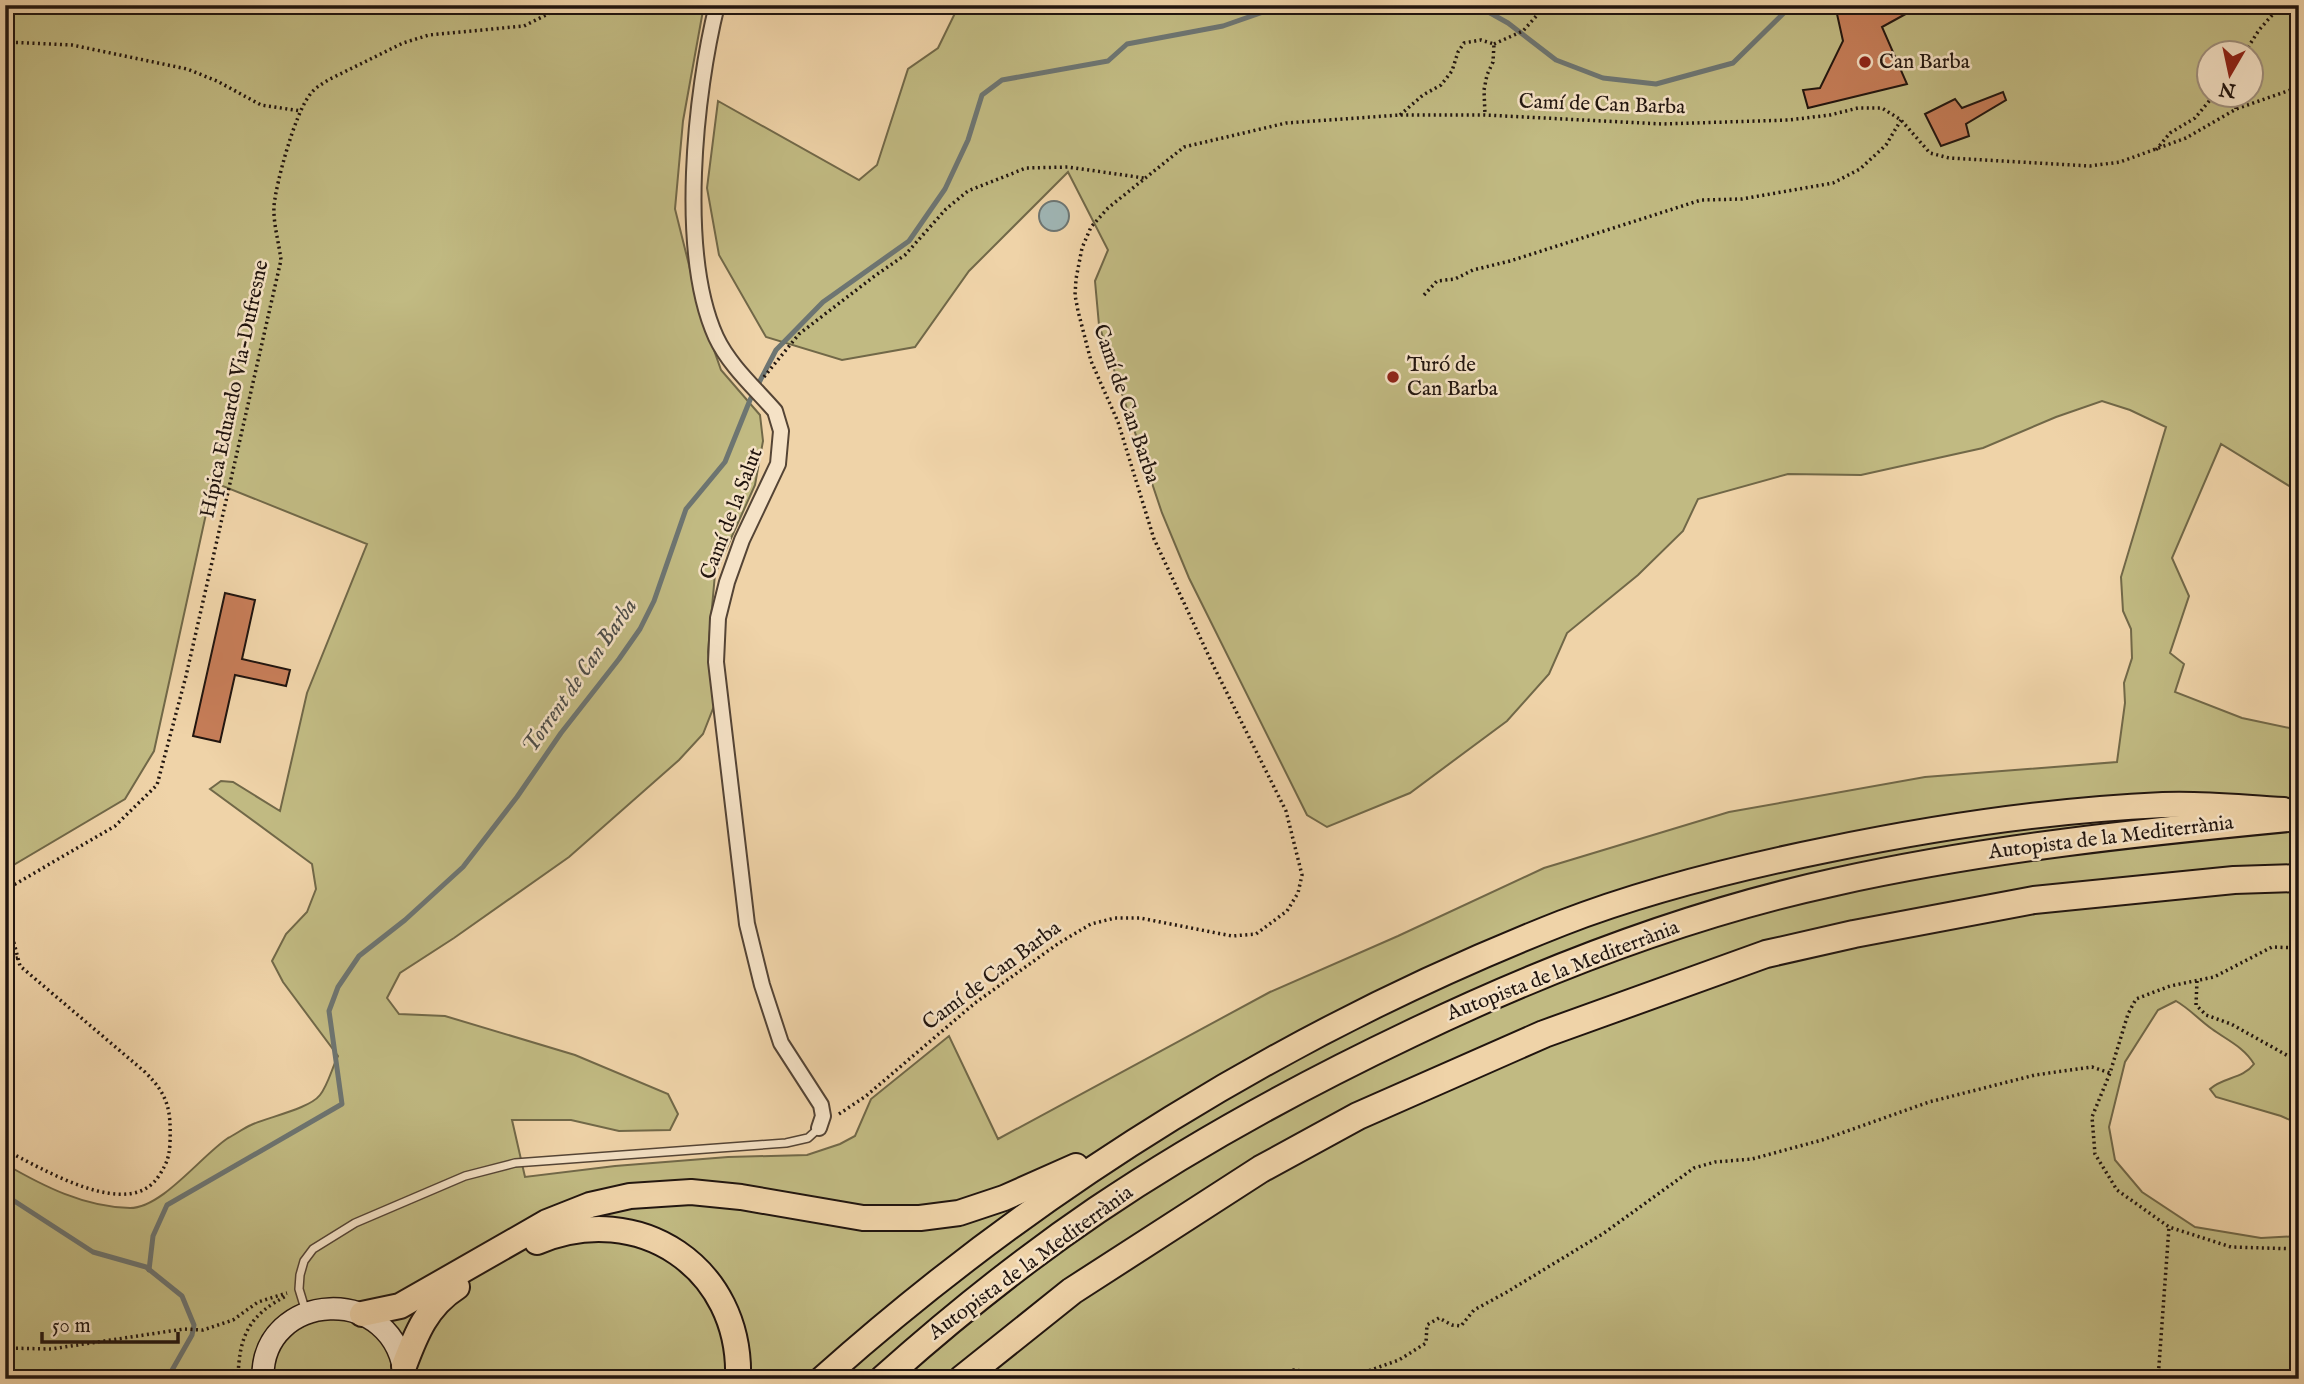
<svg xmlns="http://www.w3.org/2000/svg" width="2304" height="1384" font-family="'IM FELL English',serif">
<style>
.green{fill:#c1ba82;stroke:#716848;stroke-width:2;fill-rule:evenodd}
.water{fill:#9fb5b4;stroke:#6d7572;stroke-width:2}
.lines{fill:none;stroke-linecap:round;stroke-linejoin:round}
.stream{stroke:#6d7572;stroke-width:5}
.building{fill:#c67d58;stroke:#21150f;stroke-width:2}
.service-casing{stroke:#544435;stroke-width:10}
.minor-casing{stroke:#544435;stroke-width:18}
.secondary-casing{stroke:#21150f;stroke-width:24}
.trunk-casing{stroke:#21150f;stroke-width:28}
.motorway-casing{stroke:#21150f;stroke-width:30}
.path{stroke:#21150f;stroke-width:3.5;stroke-dasharray:2 3.5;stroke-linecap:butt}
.service{stroke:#f5e2c6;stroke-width:7}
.minor{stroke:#f5e2c6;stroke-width:14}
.secondary{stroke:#f5e2c6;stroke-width:21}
.trunk{stroke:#efd3a8;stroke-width:24}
.motorway{stroke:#efd3a8;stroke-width:26}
.poi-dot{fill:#8f2418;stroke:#f5e2c6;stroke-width:2.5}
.labels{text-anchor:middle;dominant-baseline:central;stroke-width:5;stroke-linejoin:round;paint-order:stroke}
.poi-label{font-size:21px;fill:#21150f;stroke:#f5e2c6;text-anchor:start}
.street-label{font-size:21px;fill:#21150f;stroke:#f5e2c6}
.water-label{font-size:23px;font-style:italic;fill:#4d4d49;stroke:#f5e2c6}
</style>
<rect width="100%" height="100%" fill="#efd3a8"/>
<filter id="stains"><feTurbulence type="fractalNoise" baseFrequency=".00286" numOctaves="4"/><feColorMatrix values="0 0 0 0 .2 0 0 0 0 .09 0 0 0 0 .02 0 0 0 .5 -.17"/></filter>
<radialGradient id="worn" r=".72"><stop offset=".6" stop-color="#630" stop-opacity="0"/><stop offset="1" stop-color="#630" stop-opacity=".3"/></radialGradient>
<!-- green -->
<path class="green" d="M5,5H704L683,121L675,209L701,313L721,370L760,415L763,441L755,485L715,574L708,652L714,706L703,734L679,760L569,857L454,938L400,973L387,998L399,1014L445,1016L575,1055L668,1094L678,1114L670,1130L619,1131L571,1120H512L525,1177L615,1166L728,1157L807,1155L840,1144L855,1136L871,1099L949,1036L998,1139L1270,992L1398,936L1544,868L1729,812L1925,777L2117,762L2125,703L2124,683L2132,658L2131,629L2123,611L2121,577L2166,427L2130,410L2102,401L2056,417L1983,448L1861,475L1788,474L1698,499L1683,531L1638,575L1567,633L1549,674L1507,721L1410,793L1327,827L1307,815L1189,578L1162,513L1099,325L1095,281L1108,250L1068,172L969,271L915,347L842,360L766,337L719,255L707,188L718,101L859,180L877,165L908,69L938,48L959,5H2299V492L2221,444L2172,558L2189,596L2170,653L2184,664L2175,692L2242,718L2299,730V1124L2281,1116L2216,1097L2210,1089C2223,1077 2243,1079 2254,1064C2244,1047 2227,1040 2212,1029C2199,1020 2190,1009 2176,1001L2158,1010L2125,1062L2109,1127L2115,1160L2142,1192L2195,1227L2261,1238L2299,1236V1379H5V1164C43,1186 84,1207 130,1208C162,1208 201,1156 228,1138C236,1134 244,1128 251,1125C268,1117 309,1109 320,1095C328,1085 332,1068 338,1056L283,982L272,961L286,934L307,912L316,889L312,864L210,789L221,781L233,782L280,811L307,693L367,544L213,482L154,751L125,799L5,870ZM2210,52H2252V94H2210Z"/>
<!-- water -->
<circle class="water" cx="1054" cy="216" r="15"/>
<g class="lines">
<!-- stream -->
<g class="stream">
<path d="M1467,5L1483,9L1508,23L1556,60L1603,78L1656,84L1733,63L1792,5"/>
<path d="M5,1195L93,1252L146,1267L182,1296L194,1325L192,1335L167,1379"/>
<path d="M149,1270L153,1236L167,1205L342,1104L329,1011L338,987L359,956L405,920L463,867L517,797L561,733L619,659L640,629L654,601L686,509L725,462L750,400L776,350L823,302L909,241L945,189L968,140L982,95L1002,80L1108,61L1127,44L1223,26L1283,5"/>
<path d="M37,1379H61"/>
</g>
</g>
<!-- building -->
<g class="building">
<path d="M1835,5H1922L1882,27L1907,84L1808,108L1803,90L1820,88L1843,41Z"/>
<path d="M2003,92L2006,100L1966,124L1969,136L1941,146L1925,114L1955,99L1962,108Z"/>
<path d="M225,593L255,600L242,659L290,670L286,686L235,675L220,742L193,736Z"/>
</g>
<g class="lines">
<!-- service casing -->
<g class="service-casing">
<path id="service" d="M306,1312L299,1289L300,1275L304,1261L313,1249L355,1223L465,1176L515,1163L786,1143L808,1138L819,1128"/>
</g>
<!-- minor casing -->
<g class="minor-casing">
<path id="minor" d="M717,5C695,93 678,253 716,337C729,365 755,388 775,411L781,431L778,464L742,540L727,582L718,618L716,662L747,924L762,985L781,1043L821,1105L823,1116L819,1128"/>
</g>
<!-- secondary casing -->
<g class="secondary-casing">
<path id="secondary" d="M263,1379C260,1291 397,1280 405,1379"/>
</g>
<!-- trunk casing -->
<g class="trunk-casing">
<g id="trunk">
<path d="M537,1242C639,1199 742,1268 738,1379"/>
<path d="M362,1314L400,1306L547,1222L590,1205L630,1196L691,1192L741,1197L863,1218H920L959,1213L1004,1198L1076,1166"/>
<path d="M404,1366C416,1334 427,1306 457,1287"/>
<path d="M822,1379C1039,1185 1290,1030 1562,923C1647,890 1737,868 1826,850C1937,827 2050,810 2163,805C2203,803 2244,808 2284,810"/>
</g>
</g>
<!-- motorway casing -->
<g class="motorway-casing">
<g id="motorway">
<path d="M883,1379C950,1319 1022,1261 1097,1210C1196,1143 1303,1085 1410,1034C1545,969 1688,914 1835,882C1988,848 2143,832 2299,817"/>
<path d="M962,1379L1072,1291L1261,1169L1358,1116L1544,1034L1766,954L1854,934L2034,900L2234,880L2299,878"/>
</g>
</g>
<!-- path -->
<g class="path">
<path d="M5,42L72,45L187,69L217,81L261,105L301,111"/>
<path d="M1494,44L1523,31L1546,5"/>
<path d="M2245,52L2259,30L2281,5"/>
<path d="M2236,109V94"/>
<path d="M1400,115L1423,95L1441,85L1452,71L1458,52L1464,43L1481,40L1494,44L1493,62L1487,75L1484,90L1485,115"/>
<path d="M2156,150L2170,133L2195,118L2215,94"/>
<path d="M1424,295L1437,281L1455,279L1473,270L1510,261L1701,200L1742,199L1833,183L1860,169L1886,145L1901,120"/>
<path d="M764,377L799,334L876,275L905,255L946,209L968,191L1026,168L1068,167L1144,178"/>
<path d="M5,890L115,826L157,785L186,676L281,260C279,243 273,223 274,206C276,183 295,114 309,96C314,88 322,84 330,79L403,43L429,35L524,26L566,5"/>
<path d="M5,922L14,943L20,966L145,1072C169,1096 171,1110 170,1144C169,1157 167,1163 160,1174C131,1224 42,1168 5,1150"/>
<path d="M2299,948L2272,947L2214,977L2170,986L2136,999L2128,1014L2110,1073L2092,1117L2095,1154L2117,1190L2169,1227L2231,1247L2299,1249"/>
<path d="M5,960L18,958"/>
<path d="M2197,981L2196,1005L2206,1015L2231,1024L2299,1062"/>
<path d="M839,1114L866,1096L975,1003L1059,943L1091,924L1115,918H1140L1232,936L1256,934L1287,911L1298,893L1302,875L1286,811L1214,667L1154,539L1118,422L1091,361L1078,311L1075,295L1076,279L1082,248L1091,227L1108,208L1184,147L1286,123L1400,115H1485L1662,124L1789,120L1830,115L1858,108H1882L1901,120L1930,153L1949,158L2090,166L2120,162L2186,138L2236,109L2299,87"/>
<path d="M5,1348L51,1349L184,1329L203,1330L233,1320L258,1302L287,1293"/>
<path d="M238,1379C239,1335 249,1315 288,1295"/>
<path d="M1189,1379L1196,1376L1262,1375L1294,1370L1328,1374L1368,1371L1399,1360L1426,1343L1427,1325L1439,1318L1452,1325L1461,1326L1474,1310L1507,1292L1604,1233L1694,1168L1715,1162L1752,1159L1822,1140L1929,1102L2035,1075L2092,1067L2110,1073"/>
<path d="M2158,1379L2169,1227"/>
</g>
<!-- service -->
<use href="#service" class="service"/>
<!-- minor -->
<use href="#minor" class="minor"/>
<!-- secondary -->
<use href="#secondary" class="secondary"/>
<!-- trunk -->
<use href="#trunk" class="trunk"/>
<!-- motorway -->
<use href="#motorway" class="motorway"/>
</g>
<!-- markers -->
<g class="poi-dot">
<circle cx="1865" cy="62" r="7"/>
<circle cx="1393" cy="377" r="7"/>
</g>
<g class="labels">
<!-- poi labels -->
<g class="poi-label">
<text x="1879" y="62">Can Barba</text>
<text x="1407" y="365">Turó de<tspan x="1407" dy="24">Can Barba</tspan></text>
</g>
<!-- street labels -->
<g class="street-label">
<text transform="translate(1602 105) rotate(2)">Camí de Can Barba</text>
<text transform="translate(235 389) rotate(-78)">Hípica Eduardo Via-Dufresne</text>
<text transform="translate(1126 404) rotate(71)">Camí de Can Barba</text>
<text transform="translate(732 514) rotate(-69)">Camí de la Salut</text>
<text transform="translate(2111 838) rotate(-7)">Autopista de la Mediterrània</text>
<text transform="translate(1563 971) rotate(-21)">Autopista de la Mediterrània</text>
<text transform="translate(992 976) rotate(-37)">Camí de Can Barba</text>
<text transform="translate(1031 1263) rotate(-36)">Autopista de la Mediterrània</text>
</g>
<!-- water labels -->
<g class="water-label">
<text transform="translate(580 676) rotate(-55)">Torrent de Can Barba</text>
</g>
</g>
<!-- margin -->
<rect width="2304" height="1384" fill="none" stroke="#efd3a8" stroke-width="28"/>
<rect x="7" y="7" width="2290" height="1370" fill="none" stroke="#21150f" stroke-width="3.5"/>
<rect x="14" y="14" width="2276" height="1356" fill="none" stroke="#21150f" stroke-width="2"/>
<!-- north arrow -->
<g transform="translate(2230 74) rotate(189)"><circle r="33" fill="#f5e2c6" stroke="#a0907d" stroke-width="2"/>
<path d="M0-5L12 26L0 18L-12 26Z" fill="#8f2418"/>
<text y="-10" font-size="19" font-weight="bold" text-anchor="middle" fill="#21150f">N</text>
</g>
<!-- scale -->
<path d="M42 1332v10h136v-10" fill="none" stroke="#21150f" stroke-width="3.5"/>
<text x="52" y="1332" font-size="21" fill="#21150f" stroke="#f5e2c6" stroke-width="5" paint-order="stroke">50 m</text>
<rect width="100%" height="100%" filter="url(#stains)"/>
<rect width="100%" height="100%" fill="url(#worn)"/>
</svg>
